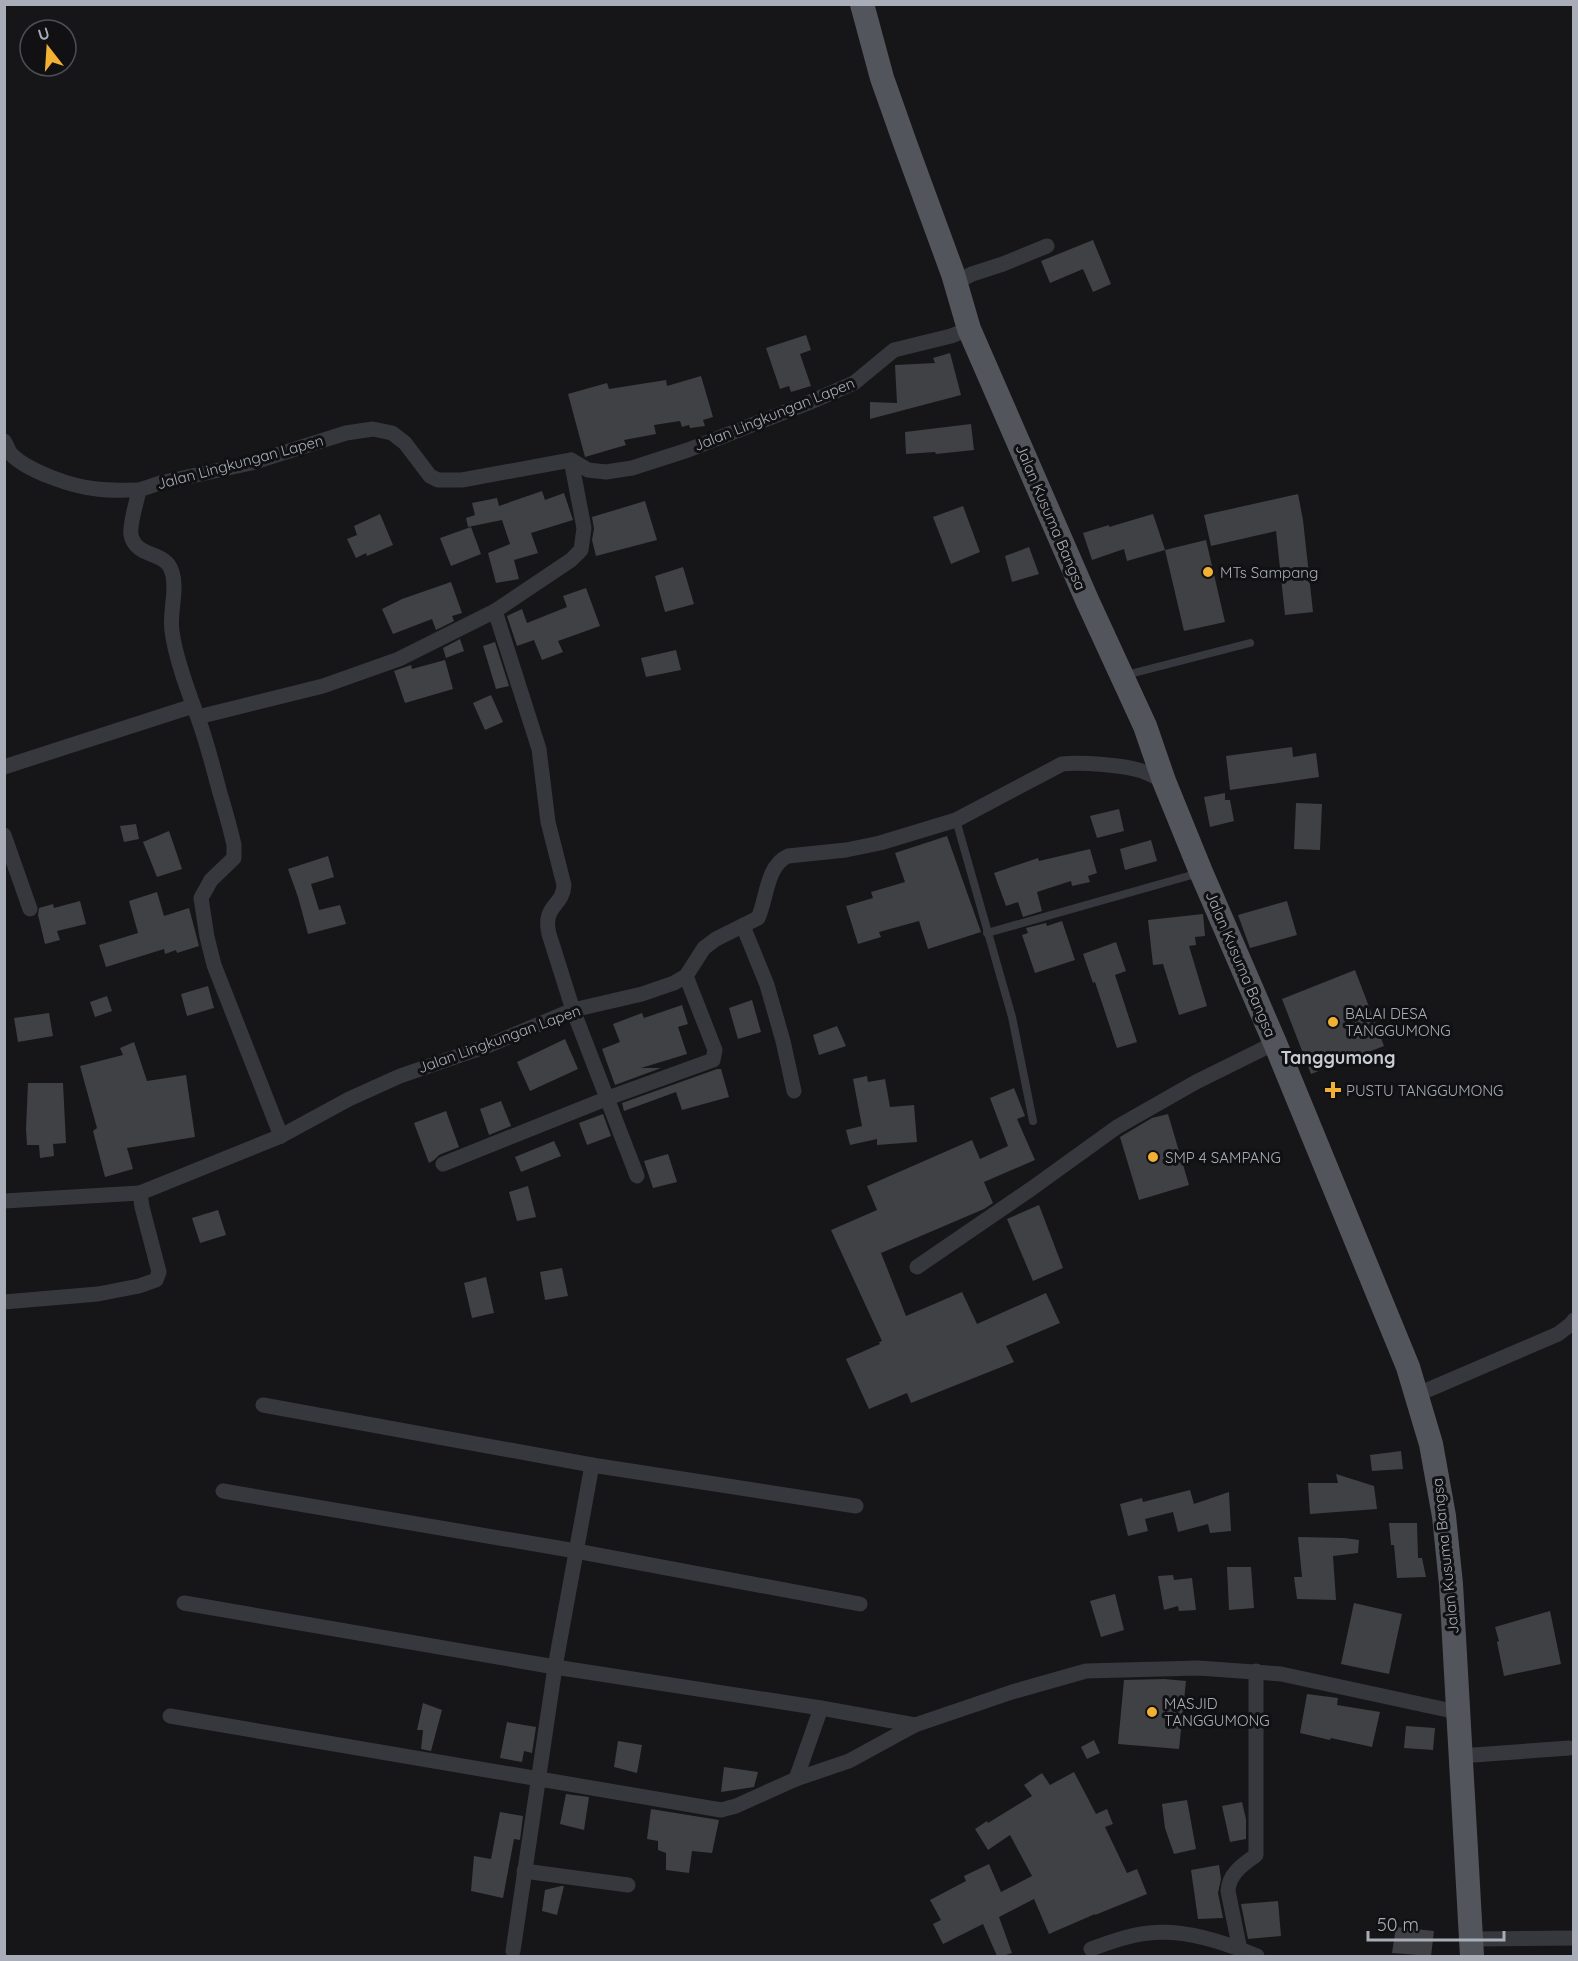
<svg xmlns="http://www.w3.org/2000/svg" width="1578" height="1961" font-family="Quicksand,sans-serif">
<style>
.building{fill:#404145}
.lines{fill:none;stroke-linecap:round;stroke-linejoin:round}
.service{stroke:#37383d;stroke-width:8}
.minor{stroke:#37383d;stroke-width:15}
.primary{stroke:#53555c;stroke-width:24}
.poi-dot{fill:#f2b134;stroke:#111113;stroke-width:2}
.labels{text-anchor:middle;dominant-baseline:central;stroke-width:6;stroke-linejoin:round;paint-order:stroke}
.street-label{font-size:15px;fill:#a8adb8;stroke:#111113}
.poi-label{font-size:15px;fill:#a8adb8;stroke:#111113;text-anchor:start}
.quarter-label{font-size:18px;font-weight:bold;fill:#c9ccd4;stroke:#111113}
</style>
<rect width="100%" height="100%" fill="#161618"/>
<!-- building -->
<g class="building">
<path d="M1093,240L1111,284L1093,292L1083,269L1050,283L1041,261Z"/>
<path d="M806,335L811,350L800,354L811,386L791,392L789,386L780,389L766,348Z"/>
<path d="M950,353L961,395L870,419V402L897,403L895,365L935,363L933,358Z"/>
<path d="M701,376L713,417L703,420L705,426L690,428L689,425L682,427L680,421L654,425L656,434L624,440L626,445L585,457L568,394L607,383L609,389L666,380L667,386Z"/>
<path d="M971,424L974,450L936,454L935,452L906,454L905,432Z"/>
<path d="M542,491L545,500L564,493L573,520L531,533L538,553L514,560L519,579L496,583L488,553L510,544L502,520L468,527L466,518L475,515L472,503L497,498L499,506Z"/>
<path d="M1298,494L1303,520L1313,612L1285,615L1276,531L1211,546L1204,515Z"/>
<path d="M645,501L657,540L596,556L592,540L594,529L592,517Z"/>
<path d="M963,506L980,552L951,564L933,517Z"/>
<path d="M380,514L393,545L367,556L366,553L356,558L347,539L357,535L354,526Z"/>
<path d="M1153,514L1165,550L1127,561L1124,549L1092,560L1083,533L1109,525V527Z"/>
<path d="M471,527L481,554L451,566L440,538Z"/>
<path d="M1206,540L1225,622L1184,631L1165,550Z"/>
<path d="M1029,547L1039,574L1012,582L1005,556Z"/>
<path d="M683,567L694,604L665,612L655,576Z"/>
<path d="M451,582L462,613L452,616L454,621L436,630L432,619L393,634L382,609L402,599Z"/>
<path d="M586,588L600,626L558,641L563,652L542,660L534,640L517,646L507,616L522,609L527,623L567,607L563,596Z"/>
<path d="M460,639L464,651L446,658L443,648Z"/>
<path d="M495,642L509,686L496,689L483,646Z"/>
<path d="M676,650L681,670L646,677L641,658Z"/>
<path d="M445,660L453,689L405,703L394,671L411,665L412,669Z"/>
<path d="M491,695L503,722L485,730L473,703Z"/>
<path d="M1292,747L1293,757L1316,753L1319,777L1230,790L1226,756Z"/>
<path d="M1225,793V800H1230L1234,821L1210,827L1204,797Z"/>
<path d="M1296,803L1322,804L1320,850L1294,849Z"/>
<path d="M1119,809L1124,831L1097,838L1090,816Z"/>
<path d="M136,824L139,839L124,842L120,826Z"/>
<path d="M169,831L182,869L157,877L143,842Z"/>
<path d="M947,836L981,932L928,949L919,921L879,932L881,937L858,944L846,906L873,898L871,892L905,882L895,853Z"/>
<path d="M1151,840L1157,861L1125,870L1120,849Z"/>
<path d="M1090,849L1097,873L1088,876L1090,882L1072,886L1071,881L1037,892L1042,911L1023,917L1018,902L1006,906L994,873L1038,858L1039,861Z"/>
<path d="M328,856L334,877L311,884L319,910L340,905L346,924L308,934L298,897L288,869Z"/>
<path d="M157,892L164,916L189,908L199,946L177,953L176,950L165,954L164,949L106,967L99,945L138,933L129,901Z"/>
<path d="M80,901L86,924L57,931L60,940L45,944L38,915L39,908L53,904L54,908Z"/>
<path d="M1287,901L1297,935L1250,948L1238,915Z"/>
<path d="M1203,914L1205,936L1195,937L1196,945L1189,946L1207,1006L1179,1015L1163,964L1153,965L1148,920Z"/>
<path d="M1062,921L1075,960L1035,973L1022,935L1028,933L1026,928L1046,923L1047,926Z"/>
<path d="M1116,942L1126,971L1115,975L1137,1042L1117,1048L1095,982L1093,983L1083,954Z"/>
<path d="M1355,970L1384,1046L1311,1074L1282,999Z"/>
<path d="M208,986L214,1008L187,1016L181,994Z"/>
<path d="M107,996L112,1011L95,1017L90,1002Z"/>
<path d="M752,1000L761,1032L738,1039L729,1008Z"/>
<path d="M682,1005L688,1024L678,1027L687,1054L641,1068H661L615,1085L602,1049L620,1042L613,1024L642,1013L644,1018Z"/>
<path d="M49,1013L53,1036L18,1042L14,1018Z"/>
<path d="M837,1026L846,1046L819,1055L813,1035Z"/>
<path d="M565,1039L578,1069L530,1091L517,1062Z"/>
<path d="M134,1042L147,1081L186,1075L195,1137L127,1148L133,1169L105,1177L93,1131L97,1128L80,1066L123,1055L120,1048Z"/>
<path d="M717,1069H721L729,1097L682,1110L676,1092L624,1111L622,1103Z"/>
<path d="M867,1076L868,1082L885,1079L890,1107L914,1105L917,1142L877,1145V1139L850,1145L846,1130L862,1126L853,1079Z"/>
<path d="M28,1083H63L66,1143L53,1144L54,1156L40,1158L39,1145H27L26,1129Z"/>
<path d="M1014,1088L1025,1116L1017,1119L1035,1160L984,1182L993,1203L984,1209L881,1253L906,1316L962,1292L977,1324L1046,1293L1060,1323L1006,1346L1014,1362L911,1403L907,1393L869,1409L846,1359L880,1344L879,1342L882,1341L831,1230L877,1210L867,1186L972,1140L980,1159L1008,1146L990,1098Z"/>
<path d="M501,1101L511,1126L489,1135L480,1109Z"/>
<path d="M446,1111L459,1147L439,1155L434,1160L429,1163L414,1123Z"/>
<path d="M603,1114L611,1136L587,1145L579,1123Z"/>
<path d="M1168,1114L1189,1185L1139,1200L1120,1137L1152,1118Z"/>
<path d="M554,1141L561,1156L521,1172L515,1157Z"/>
<path d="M668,1154L677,1182L653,1188L644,1161Z"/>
<path d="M528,1186L536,1217L517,1221L509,1192Z"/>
<path d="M1039,1205L1063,1268L1033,1281L1007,1219Z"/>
<path d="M218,1210L226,1235L200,1243L192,1218Z"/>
<path d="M562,1268L568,1296L545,1300L540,1272Z"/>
<path d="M486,1277L494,1313L472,1318L464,1283Z"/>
<path d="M1401,1451L1403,1469L1372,1471L1370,1455Z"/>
<path d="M1336,1474L1374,1486L1377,1509L1310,1514L1308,1483H1338Z"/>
<path d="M1190,1490L1194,1504L1229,1492L1231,1531L1210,1533L1208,1524L1178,1532L1173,1512L1145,1519L1148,1531L1128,1536L1120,1504L1142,1498L1143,1502Z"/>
<path d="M1389,1523H1417L1418,1558H1422L1426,1577L1397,1578L1394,1545H1391Z"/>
<path d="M1298,1537L1344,1538L1359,1540L1358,1553L1333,1556L1336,1600L1297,1599L1294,1577H1302Z"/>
<path d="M1227,1567H1251L1254,1608L1229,1610Z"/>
<path d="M1173,1575L1174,1580L1192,1578L1196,1610L1179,1611L1178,1606L1164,1610L1158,1576Z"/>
<path d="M1115,1594L1124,1630L1101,1637L1090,1601Z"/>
<path d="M1354,1603L1402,1614L1389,1674L1341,1664Z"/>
<path d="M1550,1611L1561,1664L1504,1676L1497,1642L1499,1641L1495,1627Z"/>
<path d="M1164,1679L1186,1681L1179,1749L1118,1744L1124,1680Z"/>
<path d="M1307,1694L1338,1698L1337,1705L1380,1712L1372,1747L1331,1738L1330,1740L1300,1733Z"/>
<path d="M423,1703L442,1710L431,1751L421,1749L423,1730H417Z"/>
<path d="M507,1722L536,1727L532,1753L524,1751L522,1762L500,1758Z"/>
<path d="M1406,1726L1435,1728L1433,1750L1404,1748Z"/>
<path d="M1094,1740L1100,1753L1087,1759L1081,1747Z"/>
<path d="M618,1741L642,1745L637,1773L614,1767Z"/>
<path d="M724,1767L758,1772L754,1787L721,1792Z"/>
<path d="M1074,1772L1096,1814L1107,1809L1113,1824L1105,1827L1127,1873L1137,1869L1147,1894L1095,1915V1914L1049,1934L1034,1899L999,1917L1012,1953L1003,1956H997L983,1924L943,1944L933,1924L941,1920L930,1900L966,1881L964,1876L989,1864L1001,1892L1032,1876L1010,1835L988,1850L975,1829L987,1821L988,1823L1032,1796L1024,1785L1042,1773L1050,1785Z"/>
<path d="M566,1794L589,1797L584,1830L560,1824Z"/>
<path d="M1187,1800L1196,1849L1174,1854L1165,1828L1162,1804Z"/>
<path d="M1242,1802L1246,1819V1839L1230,1842L1222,1806Z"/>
<path d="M651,1809L719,1820L712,1853L692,1851L689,1873L666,1870V1853L658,1850V1841L647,1839Z"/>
<path d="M500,1812L523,1816L520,1840L514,1839L503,1898L471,1891L474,1856L491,1859Z"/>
<path d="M1219,1865L1221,1879L1218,1893L1223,1918L1198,1919L1191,1870Z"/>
<path d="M561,1886H564L557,1915L542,1911L545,1890Z"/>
<path d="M1278,1901L1281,1936L1248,1939L1241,1904Z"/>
<path d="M1396,1927L1434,1931L1431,1956L1392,1953Z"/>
</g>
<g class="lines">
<!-- service -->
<g class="service">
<path d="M1126,675L1250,643"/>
<path d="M956,820L1012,1017L1033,1121"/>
<path d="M987,933L1199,873"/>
</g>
<!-- minor -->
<g class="minor">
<path d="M955,283L972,274L1003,264L1047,246"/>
<path d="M969,329L951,336L894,350L854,383L808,403L688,450L632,468L606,472L588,470L571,460L462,480H438L430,476L405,443L392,433L373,429L346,433L251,463L160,483L139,490C137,502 129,524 131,535C136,559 166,550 172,572C178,591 169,612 172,631C175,657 189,694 198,718C207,742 213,768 220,793C225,810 230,827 234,845V858L211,880L201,898L207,937L214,965L281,1136L349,1099L400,1076L487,1046L573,1010L642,994L674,983L686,976L704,948L716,939L758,918C767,899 766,866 788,856L846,850L880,843L956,820L1062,764C1082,762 1124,765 1142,771C1150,774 1157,778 1164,781"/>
<path d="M4,441C7,445 8,450 11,454C27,471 73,487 97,489C111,491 125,490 139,490"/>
<path d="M495,611L539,749L548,822L564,885C563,907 542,905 549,934L573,1010L637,1176"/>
<path d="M198,717L323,686L399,659L495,611L571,560L581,550L584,528L571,460"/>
<path d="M4,767L193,706"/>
<path d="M4,835L30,909"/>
<path d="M743,926L767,985L783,1041L794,1091"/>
<path d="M443,1164L608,1098L713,1060L715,1050L686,976"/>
<path d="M4,1201L140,1193"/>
<path d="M917,1267L1031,1189L1117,1127L1196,1082L1275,1043"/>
<path d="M4,1302L98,1294L139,1286L156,1280L159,1272L142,1207L140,1193L281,1136"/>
<path d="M1416,1395L1558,1334L1571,1324L1574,1320"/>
<path d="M263,1405L592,1465L856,1506"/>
<path d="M223,1491L576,1551L860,1604"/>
<path d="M184,1603L555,1667L821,1708L915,1725"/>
<path d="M170,1716L721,1810L736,1806L796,1779L849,1761L915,1725L1012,1692L1086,1671L1198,1668L1281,1674L1457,1712"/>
<path d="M1460,1756L1569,1748"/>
<path d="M796,1779L821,1708"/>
<path d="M524,1871L628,1885"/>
<path d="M1472,1939L1574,1938"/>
<path d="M1091,1949C1110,1942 1129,1935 1149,1933C1186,1929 1223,1942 1257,1956"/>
<path d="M1240,1950L1228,1891C1229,1873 1243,1865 1256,1855V1671"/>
<path d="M513,1951L555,1667L592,1465"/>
</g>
<!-- primary -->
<path class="primary" d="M862,4L882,78L905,143L953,274L969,329L1087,600L1145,726L1164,781L1201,872L1275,1043L1408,1367L1431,1444L1444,1516L1451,1584L1472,1956"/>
</g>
<!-- markers -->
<g class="poi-dot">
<circle cx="1208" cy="572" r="6"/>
<circle cx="1333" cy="1022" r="6"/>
<path d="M1330 1081h6v6h6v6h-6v6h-6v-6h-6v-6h6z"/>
<circle cx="1153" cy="1157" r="6"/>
<circle cx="1152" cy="1712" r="6"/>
</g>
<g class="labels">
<!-- street labels -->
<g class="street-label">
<text transform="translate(774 414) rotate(-22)">Jalan Lingkungan Lapen</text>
<text transform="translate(240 462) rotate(-15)">Jalan Lingkungan Lapen</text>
<text transform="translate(1051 517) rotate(67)">Jalan Kusuma Bangsa</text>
<text transform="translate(1241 964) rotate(67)">Jalan Kusuma Bangsa</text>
<text transform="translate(499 1039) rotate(-20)">Jalan Lingkungan Lapen</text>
<text transform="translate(1445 1556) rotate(-96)">Jalan Kusuma Bangsa</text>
</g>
<!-- poi labels -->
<g class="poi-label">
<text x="1220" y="572">MTs Sampang</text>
<text x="1345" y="1013">BALAI DESA<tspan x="1345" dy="17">TANGGUMONG</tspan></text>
<text x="1346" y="1090">PUSTU TANGGUMONG</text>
<text x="1165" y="1157">SMP 4 SAMPANG</text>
<text x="1164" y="1703">MASJID<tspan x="1164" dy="17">TANGGUMONG</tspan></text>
</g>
<!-- quarter labels -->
<g class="quarter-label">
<text x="1338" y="1057">Tanggumong</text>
</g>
</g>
<!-- border -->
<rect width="1578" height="1961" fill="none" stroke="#a8adb8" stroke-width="12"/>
<!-- north arrow -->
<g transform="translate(48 48) rotate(343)"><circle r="28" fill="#111113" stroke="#4d4f55" stroke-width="1.5"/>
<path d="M0-4.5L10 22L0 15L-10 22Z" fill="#f2b134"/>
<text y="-9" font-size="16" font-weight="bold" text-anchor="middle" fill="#a8adb8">U</text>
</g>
<!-- scale -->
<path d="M1368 1931v9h136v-9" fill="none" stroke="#a8adb8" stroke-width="3"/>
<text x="1377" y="1931" font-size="18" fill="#a8adb8" stroke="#111113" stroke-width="4.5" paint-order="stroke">50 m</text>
</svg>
